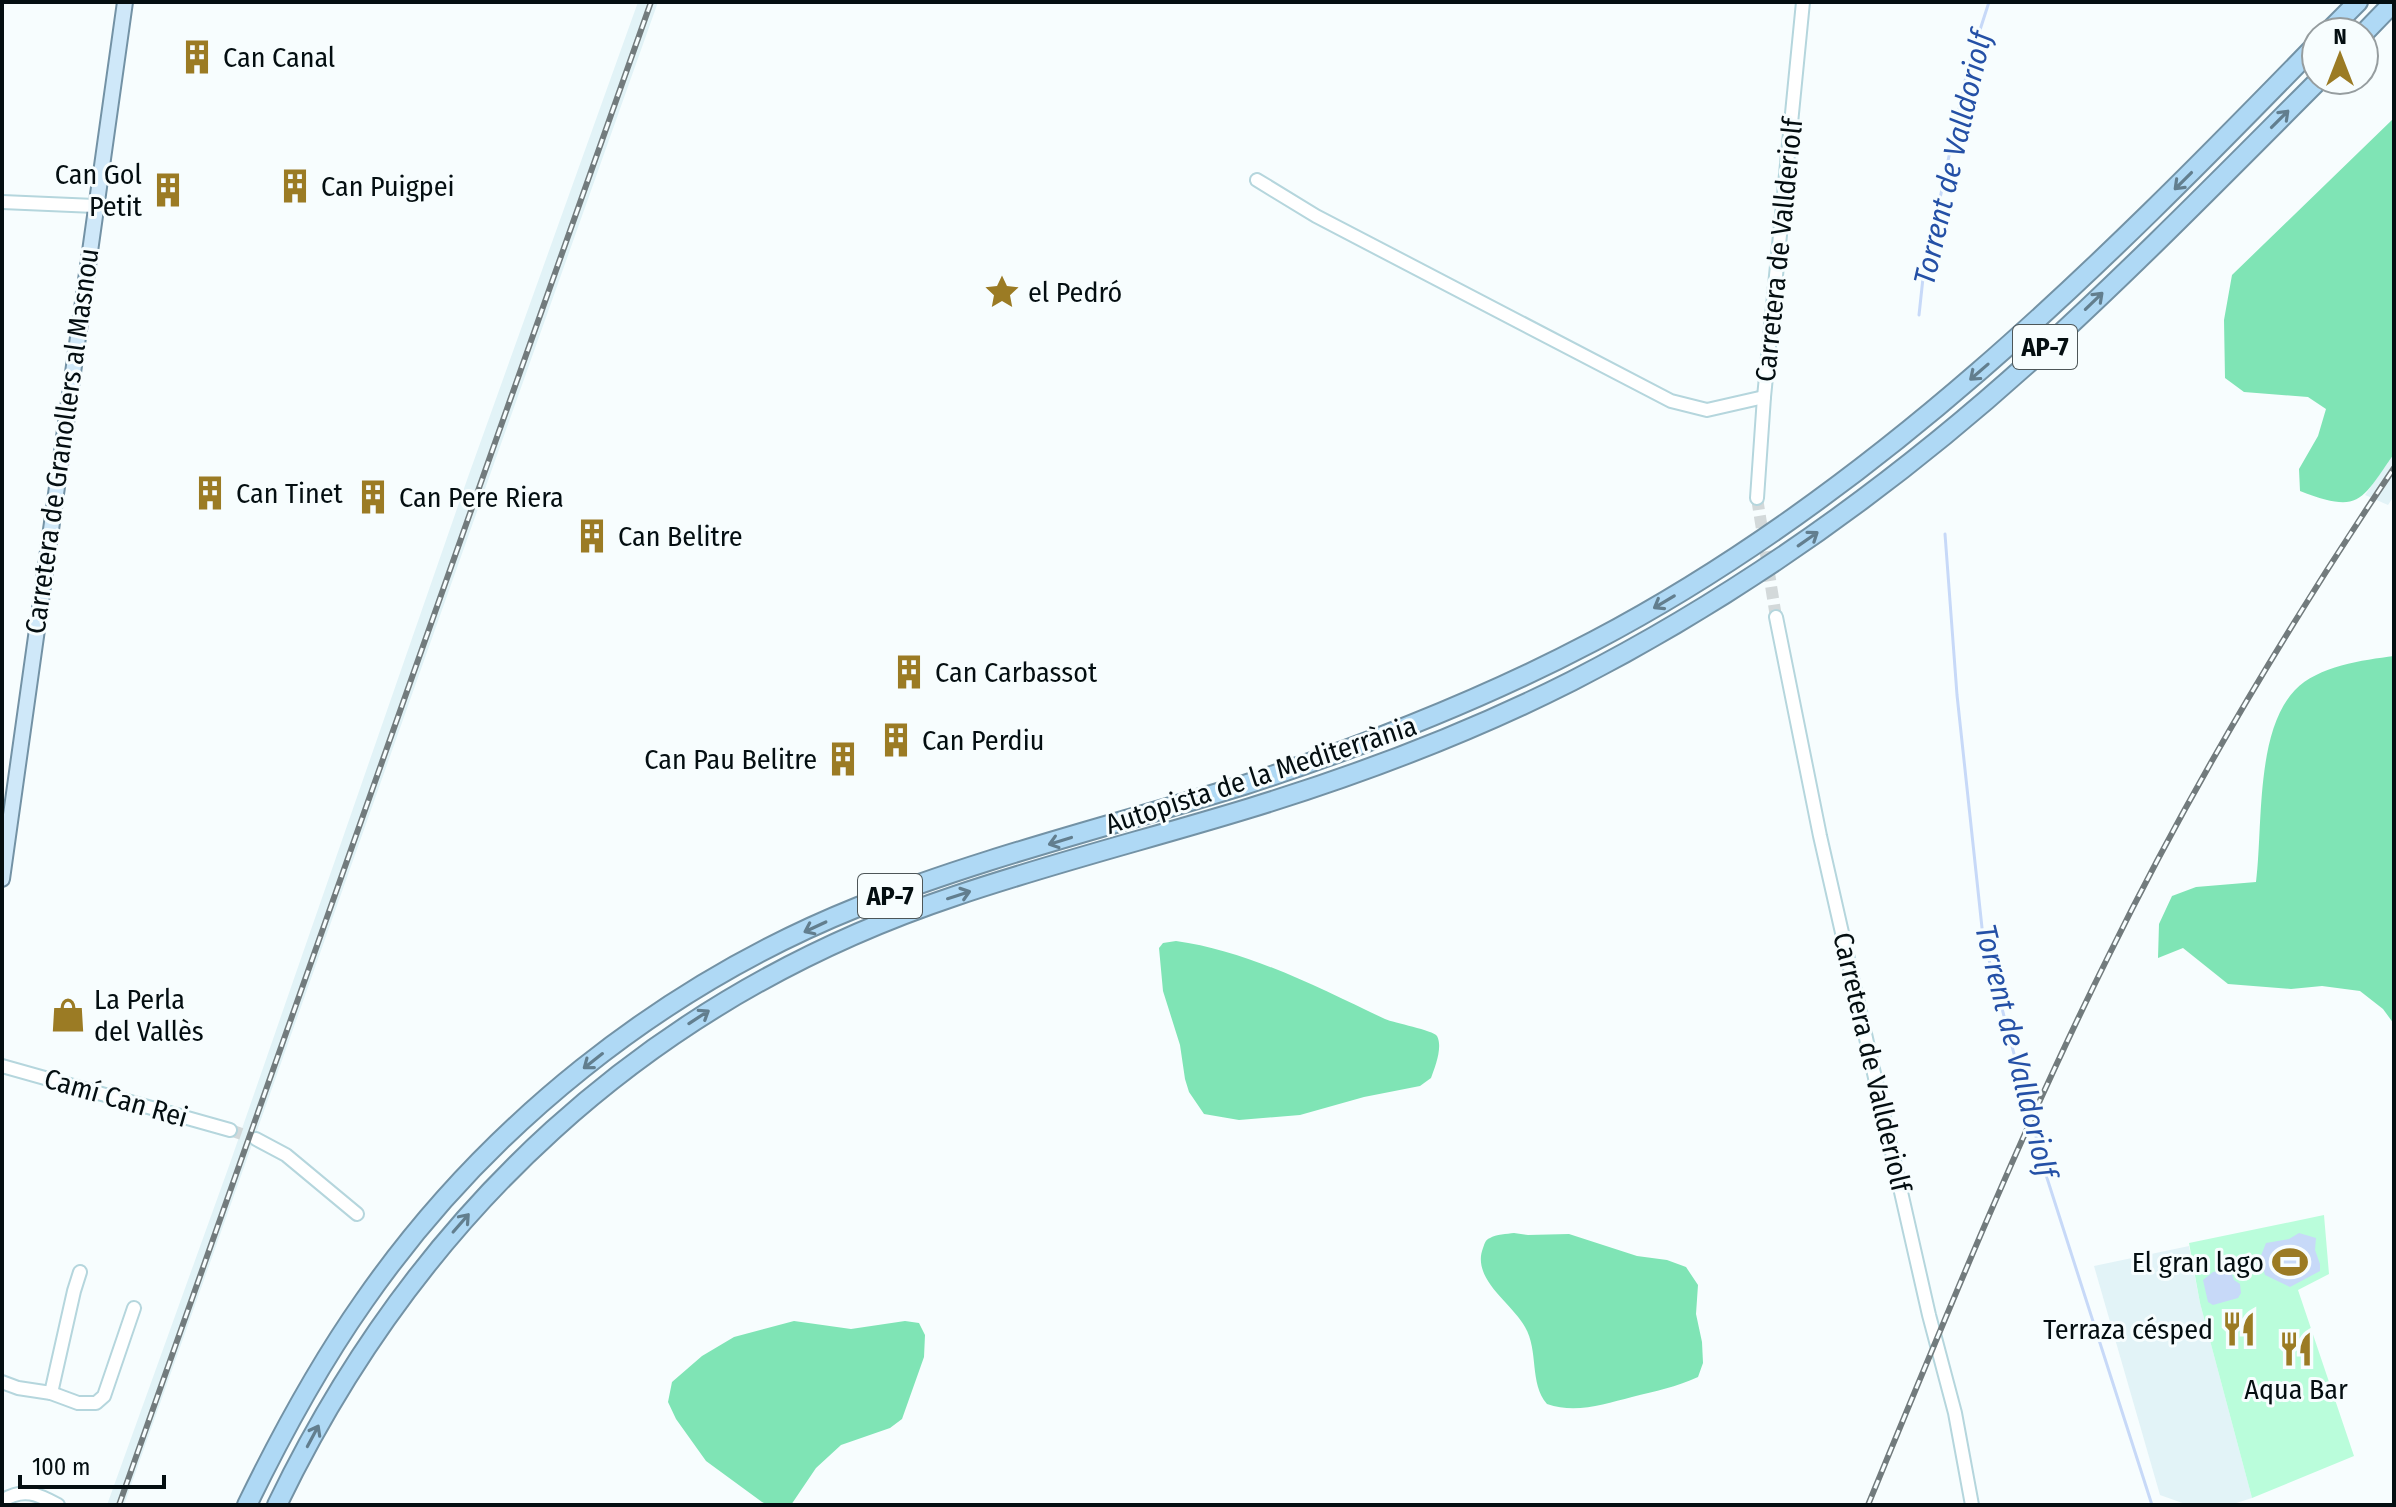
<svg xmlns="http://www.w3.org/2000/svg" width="2396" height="1507" font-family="'Fira Sans Condensed',sans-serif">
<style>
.built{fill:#e2f3f7}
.green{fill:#bafddb}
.forest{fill:#7fe4b5}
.water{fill:#c7d9f8}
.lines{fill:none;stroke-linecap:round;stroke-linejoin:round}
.stream{stroke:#c7d9f8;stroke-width:3}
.minor-tunnel{stroke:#d3d9da;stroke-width:12;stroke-dasharray:12 6;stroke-linecap:butt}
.minor-casing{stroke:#b5d6dd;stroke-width:16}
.major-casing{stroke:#7392a5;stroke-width:18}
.highway-casing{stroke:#7392a5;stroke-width:22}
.minor{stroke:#fff;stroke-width:12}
.major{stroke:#cfe8f9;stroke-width:14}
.highway{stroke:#afd9f5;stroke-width:18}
.rail-casing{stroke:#727b7d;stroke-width:6}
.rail{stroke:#f7fdfe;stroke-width:3;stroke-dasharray:9;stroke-linecap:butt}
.oneway{stroke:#627e8e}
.labels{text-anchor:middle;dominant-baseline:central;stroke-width:6;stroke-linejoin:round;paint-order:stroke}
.shield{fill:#f7fdfe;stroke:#4d5658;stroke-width:2}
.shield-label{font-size:26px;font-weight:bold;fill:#040e11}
.poi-label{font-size:28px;fill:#040e11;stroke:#f7fdfe;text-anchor:start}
.street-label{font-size:28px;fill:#040e11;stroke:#f7fdfe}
.water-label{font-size:30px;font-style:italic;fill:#2450a6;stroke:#f7fdfe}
</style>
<rect width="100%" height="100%" fill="#f7fdfe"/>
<!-- built -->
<g class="built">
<path d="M638,2H658L124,1505H107L229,1166L468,477Z"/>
<path d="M2394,454V496L2388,505L2365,495Z"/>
<path d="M2189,1246L2200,1303L2252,1498L2230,1505H2188L2160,1495L2094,1266Z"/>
</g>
<!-- green -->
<path class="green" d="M2324,1215L2329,1274L2298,1290L2354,1456L2252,1498L2200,1303L2189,1243Z"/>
<!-- forest -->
<g class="forest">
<path d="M2394,118V454C2360,502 2360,514 2300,491L2299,469L2318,436L2326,409L2308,397L2244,392L2225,378L2224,320L2232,275Z"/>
<path d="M2394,656V1024L2383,1009L2360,991L2322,986L2291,989L2228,984L2183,948L2158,958L2159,924L2172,896L2196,887L2256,882C2263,827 2255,732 2295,690C2318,666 2363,660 2394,656Z"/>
<path d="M1176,941C1249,951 1319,988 1385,1019C1394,1023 1433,1030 1437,1036C1443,1047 1435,1067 1431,1078L1420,1086L1364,1097L1300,1115L1239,1120L1204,1114L1189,1092L1185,1079L1180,1045L1163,991L1159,948L1163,943Z"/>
<path d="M1514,1233L1528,1235L1569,1234L1637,1256L1667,1260L1686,1267L1698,1285L1696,1314L1702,1342L1703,1363L1698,1377C1676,1387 1656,1391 1632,1397C1604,1404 1576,1414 1547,1404C1529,1383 1539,1351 1525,1327C1512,1303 1471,1279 1483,1248C1485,1243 1485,1240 1490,1238C1496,1234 1507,1234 1514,1233Z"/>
<path d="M794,1321L851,1329L905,1321L919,1323L925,1335L924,1357L902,1419L890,1428L841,1445L816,1468L791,1505H768L762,1502L706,1461L676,1419L668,1402L672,1382L702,1356L734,1337Z"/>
</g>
<!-- water -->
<g class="water">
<path d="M2299,1233L2316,1238L2315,1250L2320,1264V1271L2290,1287L2265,1275L2260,1258L2266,1243L2289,1239Z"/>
<path d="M2230,1269L2234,1280L2240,1284L2241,1293L2238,1298L2213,1305L2208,1302L2203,1280L2213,1272Z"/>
<path d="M2263,1387L2278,1391L2288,1387L2292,1394L2276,1393L2268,1399L2261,1400L2255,1397V1391Z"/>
</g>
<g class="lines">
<!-- stream -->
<g class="stream">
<path d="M1919,315L1923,278L1968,67L1989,2"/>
<path d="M1945,534L1957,695L1983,937L2047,1178L2152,1505"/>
</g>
<!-- minor-tunnel -->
<g class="minor-tunnel">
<path d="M1757,498L1776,617"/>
<path d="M230,1130L256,1139"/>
</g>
<!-- minor casing -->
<g class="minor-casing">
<g id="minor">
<path d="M1257,180L1316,216L1671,401L1707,410L1764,397"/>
<path d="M2,202L95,206"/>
<path d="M1757,498L1764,397L1803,2"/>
<path d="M1776,617L1820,836L1929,1315L1955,1413L1972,1505"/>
<path d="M2,1066L230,1130"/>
<path d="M256,1139L286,1155L357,1214"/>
<path d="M2,1382L18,1388L51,1393L74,1291L80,1272"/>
<path d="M51,1393L78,1403H96L104,1396L134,1308"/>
<path d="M2,1501C23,1487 38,1494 58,1505"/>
</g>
</g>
<!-- major casing -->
<g class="major-casing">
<path id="major" d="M2,879L125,2"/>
</g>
<!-- highway casing -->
<g class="highway-casing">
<g id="highway">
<path d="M2328,32L2358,2"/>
<path d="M2364,33L2394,2"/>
<path d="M247,1505C281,1435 319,1365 364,1301C485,1127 661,986 858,907C983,857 1115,825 1244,785C1364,746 1482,700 1594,641C1874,494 2098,269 2316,45"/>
<path d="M277,1505C417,1214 647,999 955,896C1052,863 1152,838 1250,808C1361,774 1469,733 1572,681C1740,595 1895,484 2034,358C2132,269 2225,174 2319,80"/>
</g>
</g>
<!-- minor -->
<use href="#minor" class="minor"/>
<!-- major -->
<use href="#major" class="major"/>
<!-- highway -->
<use href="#highway" class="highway"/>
<!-- rail casing -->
<g class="rail-casing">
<g id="rail">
<path d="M119,1505L651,2"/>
<path d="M1868,1505C1944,1321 2019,1136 2108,957C2191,788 2289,624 2394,468"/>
</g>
</g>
<!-- rail -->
<use href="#rail" class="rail"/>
</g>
<!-- one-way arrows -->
<defs><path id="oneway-shaft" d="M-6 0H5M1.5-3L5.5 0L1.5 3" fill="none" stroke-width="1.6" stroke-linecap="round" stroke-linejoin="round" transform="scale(2)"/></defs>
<g class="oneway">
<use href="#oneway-shaft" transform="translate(2280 119) rotate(-45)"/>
<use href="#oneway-shaft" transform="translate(2183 181) rotate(135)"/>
<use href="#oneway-shaft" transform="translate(2094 301) rotate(-44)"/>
<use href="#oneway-shaft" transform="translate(1979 372) rotate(139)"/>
<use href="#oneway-shaft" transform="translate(1808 539) rotate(-35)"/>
<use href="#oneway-shaft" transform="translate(1664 602) rotate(149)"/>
<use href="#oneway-shaft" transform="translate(1060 841) rotate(163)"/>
<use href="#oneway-shaft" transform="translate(959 895) rotate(-18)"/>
<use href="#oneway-shaft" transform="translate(815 927) rotate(155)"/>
<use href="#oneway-shaft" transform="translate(699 1017) rotate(-33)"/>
<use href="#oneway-shaft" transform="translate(593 1061) rotate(142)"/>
<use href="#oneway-shaft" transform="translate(461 1223) rotate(-49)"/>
<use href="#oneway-shaft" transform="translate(313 1436) rotate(-62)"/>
</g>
<!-- icons -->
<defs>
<g id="building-bare" transform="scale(2.76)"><path d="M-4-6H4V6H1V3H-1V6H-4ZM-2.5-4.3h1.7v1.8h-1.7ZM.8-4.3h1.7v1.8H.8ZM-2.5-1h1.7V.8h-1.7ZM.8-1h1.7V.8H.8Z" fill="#9b7b24" stroke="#f7fdfe" stroke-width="2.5" paint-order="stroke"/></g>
<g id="sight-bare" transform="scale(2.76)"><path d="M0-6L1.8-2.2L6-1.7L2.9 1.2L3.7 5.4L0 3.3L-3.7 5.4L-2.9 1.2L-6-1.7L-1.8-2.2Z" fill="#9b7b24" stroke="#f7fdfe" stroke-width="2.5" paint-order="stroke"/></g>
<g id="shop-bare" transform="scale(2.76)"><path d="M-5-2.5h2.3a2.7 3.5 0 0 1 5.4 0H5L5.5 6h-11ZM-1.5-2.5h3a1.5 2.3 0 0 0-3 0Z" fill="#9b7b24" stroke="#f7fdfe" stroke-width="2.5" paint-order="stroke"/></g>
<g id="stadium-bare" transform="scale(2.76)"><path d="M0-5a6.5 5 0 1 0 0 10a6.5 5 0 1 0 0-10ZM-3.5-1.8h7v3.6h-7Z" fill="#9b7b24" stroke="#f7fdfe" stroke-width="2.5" paint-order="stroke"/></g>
<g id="restaurant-bare" transform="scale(2.76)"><path d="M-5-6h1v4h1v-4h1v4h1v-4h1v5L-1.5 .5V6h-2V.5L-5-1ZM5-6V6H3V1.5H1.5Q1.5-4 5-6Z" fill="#9b7b24" stroke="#f7fdfe" stroke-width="2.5" paint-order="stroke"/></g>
</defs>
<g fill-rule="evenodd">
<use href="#building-bare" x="197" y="57"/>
<use href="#building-bare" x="295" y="186"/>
<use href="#building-bare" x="168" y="190"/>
<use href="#sight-bare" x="1002" y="292"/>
<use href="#building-bare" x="210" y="493"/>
<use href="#building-bare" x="373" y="497"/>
<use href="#building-bare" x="592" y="536"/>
<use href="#building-bare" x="909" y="672"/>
<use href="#building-bare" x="896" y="740"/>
<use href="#building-bare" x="843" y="759"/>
<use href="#shop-bare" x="68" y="1015"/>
<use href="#stadium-bare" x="2290" y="1262"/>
<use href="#restaurant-bare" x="2239" y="1329"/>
<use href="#restaurant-bare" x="2296" y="1349"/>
</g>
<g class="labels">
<!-- shield labels -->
<g class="shield">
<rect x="2013" y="325" width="64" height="44" rx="6"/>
<rect x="858" y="874" width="64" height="44" rx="6"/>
</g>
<g class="shield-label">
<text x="2045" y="347">AP-7</text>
<text x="890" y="896">AP-7</text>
</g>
<!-- poi labels -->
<g class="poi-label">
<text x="223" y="57">Can Canal</text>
<text x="142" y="174" text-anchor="end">Can Gol<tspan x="142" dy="32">Petit</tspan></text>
<text x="321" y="186">Can Puigpei</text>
<text x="1028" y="292">el Pedró</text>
<text x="236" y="493">Can Tinet</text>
<text x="399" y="497">Can Pere Riera</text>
<text x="618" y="536">Can Belitre</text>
<text x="935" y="672">Can Carbassot</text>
<text x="922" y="740">Can Perdiu</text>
<text x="817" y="759" text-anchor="end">Can Pau Belitre</text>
<text x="94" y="999">La Perla<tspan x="94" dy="32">del Vallès</tspan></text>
<text x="2264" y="1262" text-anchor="end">El gran lago</text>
<text x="2213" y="1329" text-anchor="end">Terraza césped</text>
<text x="2296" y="1389" text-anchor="middle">Aqua Bar</text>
</g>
<!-- street labels -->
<g class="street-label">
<text transform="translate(1779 250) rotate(-84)">Carretera de Vallderiolf</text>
<text transform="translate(62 441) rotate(-82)">Carretera de Granollers al Masnou</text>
<text transform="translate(1261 775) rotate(-18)">Autopista de la Mediterrània</text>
<text transform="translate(1872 1062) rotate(77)">Carretera de Vallderiolf</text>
<text transform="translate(116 1098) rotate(16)">Camí Can Rei</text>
</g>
<!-- water labels -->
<g class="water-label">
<text transform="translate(1953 158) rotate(-77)">Torrent de Valldoriolf</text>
<text transform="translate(2016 1051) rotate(76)">Torrent de Valldoriolf</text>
</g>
</g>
<!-- border -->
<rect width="2396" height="1507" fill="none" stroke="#040e11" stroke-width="8"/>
<!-- north arrow -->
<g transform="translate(2340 56)"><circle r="38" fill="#f7fdfe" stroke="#969d9f" stroke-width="2"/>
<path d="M0-6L14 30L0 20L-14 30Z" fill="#9b7b24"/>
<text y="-12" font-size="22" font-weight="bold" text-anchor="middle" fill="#040e11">N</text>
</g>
<!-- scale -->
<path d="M20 1475v12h144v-12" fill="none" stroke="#040e11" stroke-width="4"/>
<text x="32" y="1475" font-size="24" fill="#040e11" stroke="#f7fdfe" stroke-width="6" paint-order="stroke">100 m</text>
</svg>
